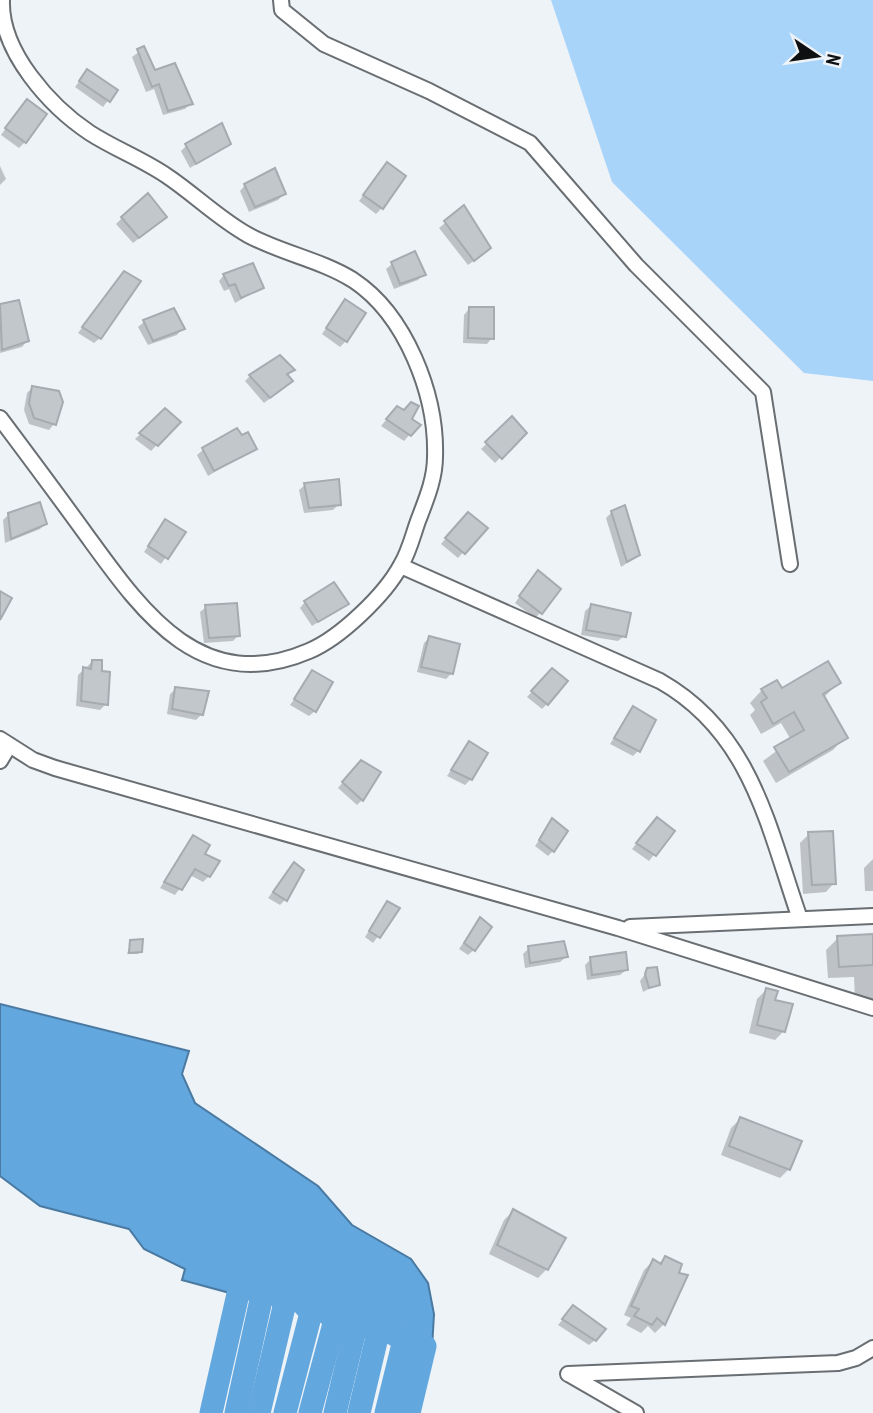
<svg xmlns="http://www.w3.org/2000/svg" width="873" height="1413" font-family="'PT Sans Narrow',sans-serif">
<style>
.green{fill:#a9d4fa}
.water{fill:#63a7df;stroke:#4a7aa1;stroke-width:2}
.shadow{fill:#0003}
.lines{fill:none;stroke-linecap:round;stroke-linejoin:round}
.river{stroke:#63a7df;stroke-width:23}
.building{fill:#c2c7cb;stroke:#a6abb0;stroke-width:2}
.minor-casing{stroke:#696e72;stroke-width:18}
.minor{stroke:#fff;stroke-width:14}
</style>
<rect width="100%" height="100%" fill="#eef3f8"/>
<!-- green -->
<path class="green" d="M551,0H873V381L804,373L612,182Z"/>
<!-- water -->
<path class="water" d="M0,1004L189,1051L182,1074L195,1103L318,1186L352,1225L411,1259L428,1283L434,1314L432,1348L182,1280L185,1269L144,1249L129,1229L40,1206L0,1176Z"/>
<!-- shadow -->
<g class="shadow">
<path d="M143,49L154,72L191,103L185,109L163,115L154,89L146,92L132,57Z"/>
<path d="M87,71L116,90L103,107L75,87Z"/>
<path d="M21,107L25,142L19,148L1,135Z"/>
<path d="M229,144L190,168L181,151L187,145Z"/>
<path d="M387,164L382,208L376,214L359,201Z"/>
<path d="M0,166L6,179L0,185Z"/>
<path d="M245,185L284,194L278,200L249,212L240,191Z"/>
<path d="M464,208L483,254L468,265L439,228Z"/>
<path d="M122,218L159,223L133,243L116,224Z"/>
<path d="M392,264L424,274L418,280L394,289L386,269Z"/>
<path d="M224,275L261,288L235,303L229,289L224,291L219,281Z"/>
<path d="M118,279L100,338L94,343L78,333Z"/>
<path d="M345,301L346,341L340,347L322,334Z"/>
<path d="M18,302L27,341L22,347L0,353V306Z"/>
<path d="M469,309L492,338L487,344L463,343L464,315Z"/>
<path d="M173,310L182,329L177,335L148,345L138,327L144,322Z"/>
<path d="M293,370L287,376L285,387L264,403L245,381L250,376Z"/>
<path d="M32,388L54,424L49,430L29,424L24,410L27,393Z"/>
<path d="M165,411L178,423L151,451L135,439Z"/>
<path d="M391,414L418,425L404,441L381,426Z"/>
<path d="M512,419L524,433L495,463L481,449Z"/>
<path d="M255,448L208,476L197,455L203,450Z"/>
<path d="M305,485L339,504L333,510L304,513L299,490Z"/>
<path d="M612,512L639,555L621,567L606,518Z"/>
<path d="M9,514L45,524L40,529L5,543L3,520Z"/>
<path d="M463,519L485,528L458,558L441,544Z"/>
<path d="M165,521L183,533L161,564L144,552Z"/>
<path d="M533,578L541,612L535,618L515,603Z"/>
<path d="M305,602L346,604L312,626L300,608Z"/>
<path d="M591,606L624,636L618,641L581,635L585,611Z"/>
<path d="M206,607L239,635L233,641L204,643L200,612Z"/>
<path d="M430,637L452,673L446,679L417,672L424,643Z"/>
<path d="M93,661L106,704L100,710L76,706L78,675Z"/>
<path d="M552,670L547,704L542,709L527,697Z"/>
<path d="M313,672L315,711L309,716L290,705Z"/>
<path d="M839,683L823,698L845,737L833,750L776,783L763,761L791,740L781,723L761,734L750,715L755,710L750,703L762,690Z"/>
<path d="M176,689L202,714L196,720L167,714L170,694Z"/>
<path d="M633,708L638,751L633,756L610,744Z"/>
<path d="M469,744L471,779L465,785L447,776Z"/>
<path d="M355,768L362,800L357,805L338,788Z"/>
<path d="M552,821L553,851L548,856L535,846Z"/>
<path d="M652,824L673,831L649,861L632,849Z"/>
<path d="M809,834L834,883L826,892L803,894L800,843Z"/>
<path d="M193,837L202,854L218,862L209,876L203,882L190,875L175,895L160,888Z"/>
<path d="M873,859V891H865L864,868Z"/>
<path d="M289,870L285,900L280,905L268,898Z"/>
<path d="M387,903L398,909L373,943L365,937Z"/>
<path d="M480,919L474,950L468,955L459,949Z"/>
<path d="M873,936V1000H855L854,977L828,978L826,950L838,938Z"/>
<path d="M131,941L140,951L138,954H127Z"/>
<path d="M529,948L566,957L560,962L525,968L523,954Z"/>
<path d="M591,959L626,970L620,975L587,980L585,965Z"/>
<path d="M648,970L658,984L643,992L640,981Z"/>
<path d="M766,990L784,1031L775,1040L749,1033L757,999Z"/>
<path d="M740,1119L789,1169L780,1178L721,1155L731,1128Z"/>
<path d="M513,1211L547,1269L538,1278L489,1254L504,1220Z"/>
<path d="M665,1258L664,1324L655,1333L648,1326L641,1333L626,1325L631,1318L624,1315L644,1270L653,1261L658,1264Z"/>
<path d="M568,1313L595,1340L589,1345L558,1325Z"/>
</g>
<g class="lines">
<!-- river -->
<g class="river">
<path d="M331,1309L356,1326L335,1413"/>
<path d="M399,1333L425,1346L409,1413"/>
<path d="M211,1413L238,1294L263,1277"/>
<path d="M236,1413L261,1300L273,1272"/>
<path d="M259,1413L284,1307L276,1276"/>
<path d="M285,1413L311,1313L296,1296"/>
<path d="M310,1413L335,1320L320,1307"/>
<path d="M359,1413L378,1333L361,1322"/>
<path d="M386,1413L404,1340L388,1331"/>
</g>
</g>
<!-- building -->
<g class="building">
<path d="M144,46L155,70L175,63L193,104L168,111L159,84L152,87L137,49Z"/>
<path d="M87,69L118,90L110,102L79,81Z"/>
<path d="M27,99L47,114L26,143L5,128Z"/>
<path d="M222,123L231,144L196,164L185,144Z"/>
<path d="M387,162L406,176L383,209L363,195Z"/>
<path d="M275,168L286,194L255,207L244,184Z"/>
<path d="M148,193L167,217L139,238L121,217Z"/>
<path d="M464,205L491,248L474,261L444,221Z"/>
<path d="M415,251L426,275L400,284L391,262Z"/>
<path d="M253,263L264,288L241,298L235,284L229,286L223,274Z"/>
<path d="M124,271L141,281L101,339L82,327Z"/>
<path d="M345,299L366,313L347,342L326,328Z"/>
<path d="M19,300L29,341L2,350L0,304Z"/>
<path d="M469,307H494V339L468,338Z"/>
<path d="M174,308L185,329L153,341L143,320Z"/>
<path d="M280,355L295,370L287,374L293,381L270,398L249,375Z"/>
<path d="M32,386L59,391L63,402L56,425L34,418L29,403Z"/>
<path d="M411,402L419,406L412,419L421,425L411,436L386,419L397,406L404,410Z"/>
<path d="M165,408L181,422L158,446L139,433Z"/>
<path d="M512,416L527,433L502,459L485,442Z"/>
<path d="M237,428L242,435L248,432L257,449L214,471L202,448Z"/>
<path d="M339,479L341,505L309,508L304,483Z"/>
<path d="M40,502L47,524L11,539L8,513Z"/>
<path d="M625,505L640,555L627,562L611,511Z"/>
<path d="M468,512L488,528L465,554L445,538Z"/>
<path d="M165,519L186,532L168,559L148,546Z"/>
<path d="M538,570L561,589L542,614L519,596Z"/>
<path d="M334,582L349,604L318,622L304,601Z"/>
<path d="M0,591L12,598L0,620Z"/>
<path d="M237,603L240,636L209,638L205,605Z"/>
<path d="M591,604L631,613L626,637L586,630Z"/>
<path d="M429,636L460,644L453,674L421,667Z"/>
<path d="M92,660H102V671L110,672L108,705L81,701L83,667L91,669Z"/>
<path d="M828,661L841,683L823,694L848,738L789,772L774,747L804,730L794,712L773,724L761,702L767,698L761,689L777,680L782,688Z"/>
<path d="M552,668L568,681L548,705L531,691Z"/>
<path d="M312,670L333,682L316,712L294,699Z"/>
<path d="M175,687L209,691L203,715L172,709Z"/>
<path d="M633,706L656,720L640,752L614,738Z"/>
<path d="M469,741L488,753L472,780L451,770Z"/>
<path d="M361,760L381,772L363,801L342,782Z"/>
<path d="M657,817L675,831L656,856L636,843Z"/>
<path d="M552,818L568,831L554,852L539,840Z"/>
<path d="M833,831L836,884L812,885L808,832Z"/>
<path d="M193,835L210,845L205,854L220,861L210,877L195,869L182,890L164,882Z"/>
<path d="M294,862L304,870L287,901L273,892Z"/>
<path d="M387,901L400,908L380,938L369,931Z"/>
<path d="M480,917L492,927L475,951L464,943Z"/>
<path d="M873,934V965L839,967L837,936Z"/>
<path d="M143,939L142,952L129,953L130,940Z"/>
<path d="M564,941L568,957L530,963L528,946Z"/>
<path d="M626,952L628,970L592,975L590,957Z"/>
<path d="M657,967L660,985L649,988L645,974L647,968Z"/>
<path d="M766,988L778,991L775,1000L793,1004L785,1032L757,1025Z"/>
<path d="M740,1117L802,1141L790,1170L729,1146Z"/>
<path d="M513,1209L566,1238L548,1270L497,1245Z"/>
<path d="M665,1256L682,1264L679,1273L688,1275L665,1325L657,1318L652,1325L634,1316L639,1309L631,1306L653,1259L661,1264Z"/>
<path d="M573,1305L606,1329L596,1341L562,1319Z"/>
</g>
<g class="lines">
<!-- minor casing -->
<g class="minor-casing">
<g id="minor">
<path d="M281,0L282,10L324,44L429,91L530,143L636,265L763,392L790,564"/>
<path d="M0,418C30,458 59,497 88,537C143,613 202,697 309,651C340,638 385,595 401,565C409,552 413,535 418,521C426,500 435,479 435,457C437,395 406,315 353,280C321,260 281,253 248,235C219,219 194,194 167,176C142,159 115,149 90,133C51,107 0,52 2,0"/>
<path d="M401,566L660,681C752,733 768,827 800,919"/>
<path d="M0,739L33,760L55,768L618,928L873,1008"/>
<path d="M0,761L9,746"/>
<path d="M630,927L873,916"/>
<path d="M568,1374L838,1363L856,1358L873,1348"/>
<path d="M570,1375L636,1413"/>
</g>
</g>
<!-- minor -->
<use href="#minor" class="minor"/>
</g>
<!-- north arrow -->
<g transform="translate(817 56) rotate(103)" stroke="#eef3f8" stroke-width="5" paint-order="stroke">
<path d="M0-5L12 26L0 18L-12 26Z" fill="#0e1011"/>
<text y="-10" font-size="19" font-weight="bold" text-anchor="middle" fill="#0e1011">N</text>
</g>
</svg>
